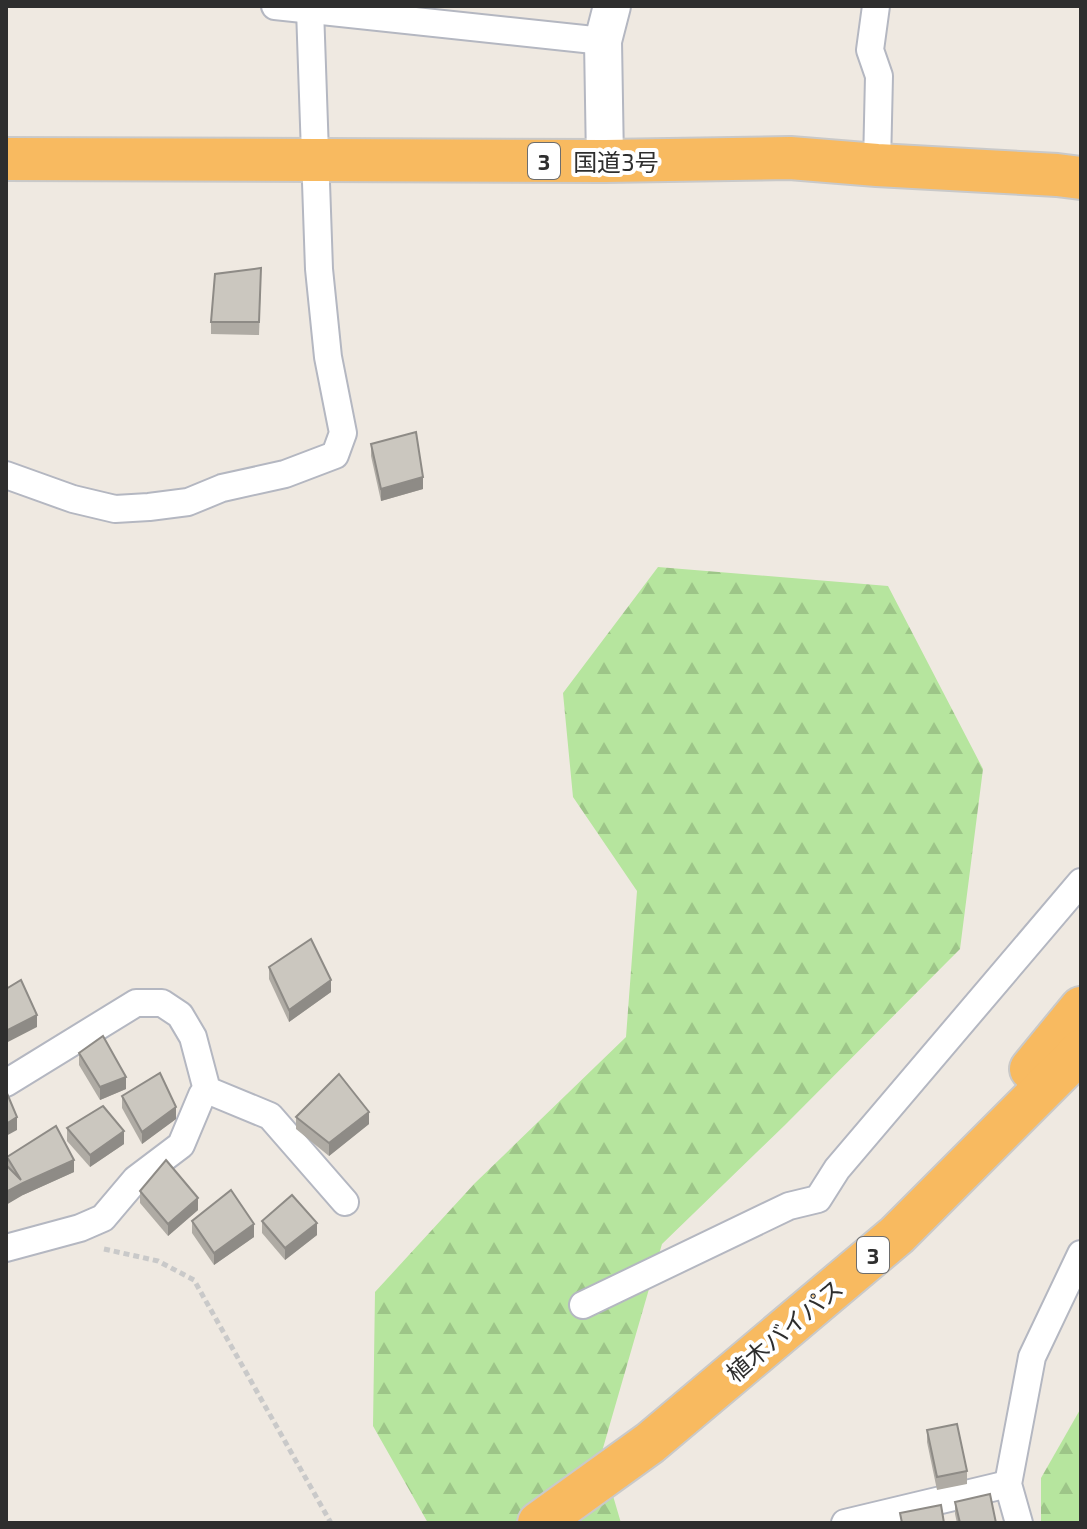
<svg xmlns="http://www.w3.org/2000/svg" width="1087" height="1529" font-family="'Exo 2','Noto Sans JP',sans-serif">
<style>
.forest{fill:url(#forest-firs)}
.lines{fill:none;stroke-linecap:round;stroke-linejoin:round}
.minor-casing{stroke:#b4b7c1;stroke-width:30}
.secondary-casing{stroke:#b4b7c1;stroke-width:40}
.trunk-casing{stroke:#c9c9c9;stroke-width:46}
.path{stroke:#c9c9c9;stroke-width:5;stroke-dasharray:6 4;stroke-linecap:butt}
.minor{stroke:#fff;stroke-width:26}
.secondary{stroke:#fff;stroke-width:36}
.trunk{stroke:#f8ba60;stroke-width:42}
.wall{fill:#afaba4}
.shaded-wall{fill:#8e8b86}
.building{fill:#cbc7bf;stroke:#8e8b86;stroke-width:2}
.labels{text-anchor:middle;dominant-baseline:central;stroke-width:8;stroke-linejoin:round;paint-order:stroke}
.shield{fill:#fff;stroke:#6d6d6d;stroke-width:2}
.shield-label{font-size:22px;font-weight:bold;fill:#2e2e2e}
.street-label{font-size:24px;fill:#2e2e2e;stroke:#fff}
</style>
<defs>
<pattern id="forest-firs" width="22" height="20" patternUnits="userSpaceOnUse" patternTransform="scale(2)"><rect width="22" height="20" fill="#b6e59e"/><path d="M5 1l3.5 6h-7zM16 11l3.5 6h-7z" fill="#9dc588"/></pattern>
</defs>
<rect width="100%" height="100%" fill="#efe9e1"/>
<!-- forest -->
<g class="forest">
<path d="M658,567L888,586L983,769L960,949L785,1125L662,1244L601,1455L621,1523H428L373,1426L375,1292L475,1183L626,1037L637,891L573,797L563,693Z"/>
<path d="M1081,1408V1523H1041V1478Z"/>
</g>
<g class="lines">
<!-- minor casing -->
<g class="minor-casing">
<g id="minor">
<path d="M275,6L603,41"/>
<path d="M876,6L870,50L879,76L877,165"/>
<path d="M6,475L73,499L115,509L149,507L188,502L222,488L285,474L335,455L343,433L328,357L319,269L310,9"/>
<path d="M6,1083L136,1003H162L180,1015L193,1037L207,1090L270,1116L345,1202"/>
<path d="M6,1248L80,1228L103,1218L136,1179L181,1145L202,1095L207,1090"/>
<path d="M583,1305L789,1206L818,1199L837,1169L1081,882"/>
<path d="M845,1523L1008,1484"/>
<path d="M1019,1523L1008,1484L1032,1357L1081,1254"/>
</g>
</g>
<!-- secondary casing -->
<g class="secondary-casing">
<path id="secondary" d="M605,161L603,41L612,6"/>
</g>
<!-- trunk casing -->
<g class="trunk-casing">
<g id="trunk">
<path d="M6,159L605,161L790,158L877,165L1057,175L1081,178"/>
<path d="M1031,1069L1081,1008"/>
<path d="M539,1523L650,1443L897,1235L1081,1051"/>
</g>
</g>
<!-- path -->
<path class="path" d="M104,1249L158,1261L194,1280L331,1523"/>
<!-- minor -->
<use href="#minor" class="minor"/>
<!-- secondary -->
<use href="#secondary" class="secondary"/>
<!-- trunk -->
<use href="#trunk" class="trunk"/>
</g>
<!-- wall -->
<g class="wall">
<path d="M261,280L259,335L211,334V322Z"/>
<path d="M371,444L423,489L381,501L371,456Z"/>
<path d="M269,967L331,992L289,1022L269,979Z"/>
<path d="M79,1053L126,1089L100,1100L79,1065Z"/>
<path d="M122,1096L176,1119L142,1144L122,1108Z"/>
<path d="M296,1117L369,1124L329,1156L296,1129Z"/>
<path d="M67,1128L124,1144L90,1167L67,1141Z"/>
<path d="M7,1157L74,1172L23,1195L7,1166Z"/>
<path d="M140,1191L198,1210L168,1236L140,1203Z"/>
<path d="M192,1221L254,1237L214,1265L192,1233Z"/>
<path d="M262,1221L317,1235L285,1260L262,1233Z"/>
<path d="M927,1430L967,1471V1484L937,1490L927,1442Z"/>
<path d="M955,1502L996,1523H957L955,1514Z"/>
</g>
<!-- shaded-wall -->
<g class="shaded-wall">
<path d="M423,477V489L381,501V489Z"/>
<path d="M331,980V992L289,1022V1010Z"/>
<path d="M37,1015V1027L6,1043V1031Z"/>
<path d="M126,1077V1089L100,1100V1087Z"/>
<path d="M176,1107V1119L142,1144V1132Z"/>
<path d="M369,1112V1124L329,1156V1143Z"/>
<path d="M17,1117V1130L6,1136V1124Z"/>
<path d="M124,1131V1144L90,1167V1155Z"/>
<path d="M74,1160V1172L23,1195L6,1205V1192L23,1183Z"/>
<path d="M198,1198V1210L168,1236V1224Z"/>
<path d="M317,1223V1235L285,1260V1248Z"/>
<path d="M254,1224V1237L214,1265V1253Z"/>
</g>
<!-- building -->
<g class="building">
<path d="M261,268L259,322H211L215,274Z"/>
<path d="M416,432L423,477L381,489L371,444Z"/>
<path d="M311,939L331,980L289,1010L269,967Z"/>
<path d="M21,980L37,1015L6,1031V989Z"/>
<path d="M103,1036L126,1077L100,1087L79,1053Z"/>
<path d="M160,1073L176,1107L142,1132L122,1096Z"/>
<path d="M339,1074L369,1112L329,1143L296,1117Z"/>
<path d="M6,1091L17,1117L6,1124Z"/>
<path d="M103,1106L124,1131L90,1155L67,1128Z"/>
<path d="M56,1126L74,1160L23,1183L6,1192V1165L21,1180L7,1157Z"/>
<path d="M166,1160L198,1198L168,1224L140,1191Z"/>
<path d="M231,1190L254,1224L214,1253L192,1221Z"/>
<path d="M292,1195L317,1223L285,1248L262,1221Z"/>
<path d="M957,1424L967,1471L937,1477L927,1430Z"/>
<path d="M990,1494L996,1523H960L955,1502Z"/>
<path d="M941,1505L944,1523H902L900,1513Z"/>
</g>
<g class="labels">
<!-- shield labels -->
<g class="shield">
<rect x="528" y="143" width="32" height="36" rx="6"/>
<rect x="857" y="1237" width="32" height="36" rx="6"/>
</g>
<g class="shield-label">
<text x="544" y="161">3</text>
<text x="873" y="1255">3</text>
</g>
<!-- street labels -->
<g class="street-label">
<text x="616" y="161">国道3号</text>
<text transform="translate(784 1330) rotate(-40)">植木バイパス</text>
</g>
</g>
<!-- border -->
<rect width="1087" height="1529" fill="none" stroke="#2e2e2e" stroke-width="16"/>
</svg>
